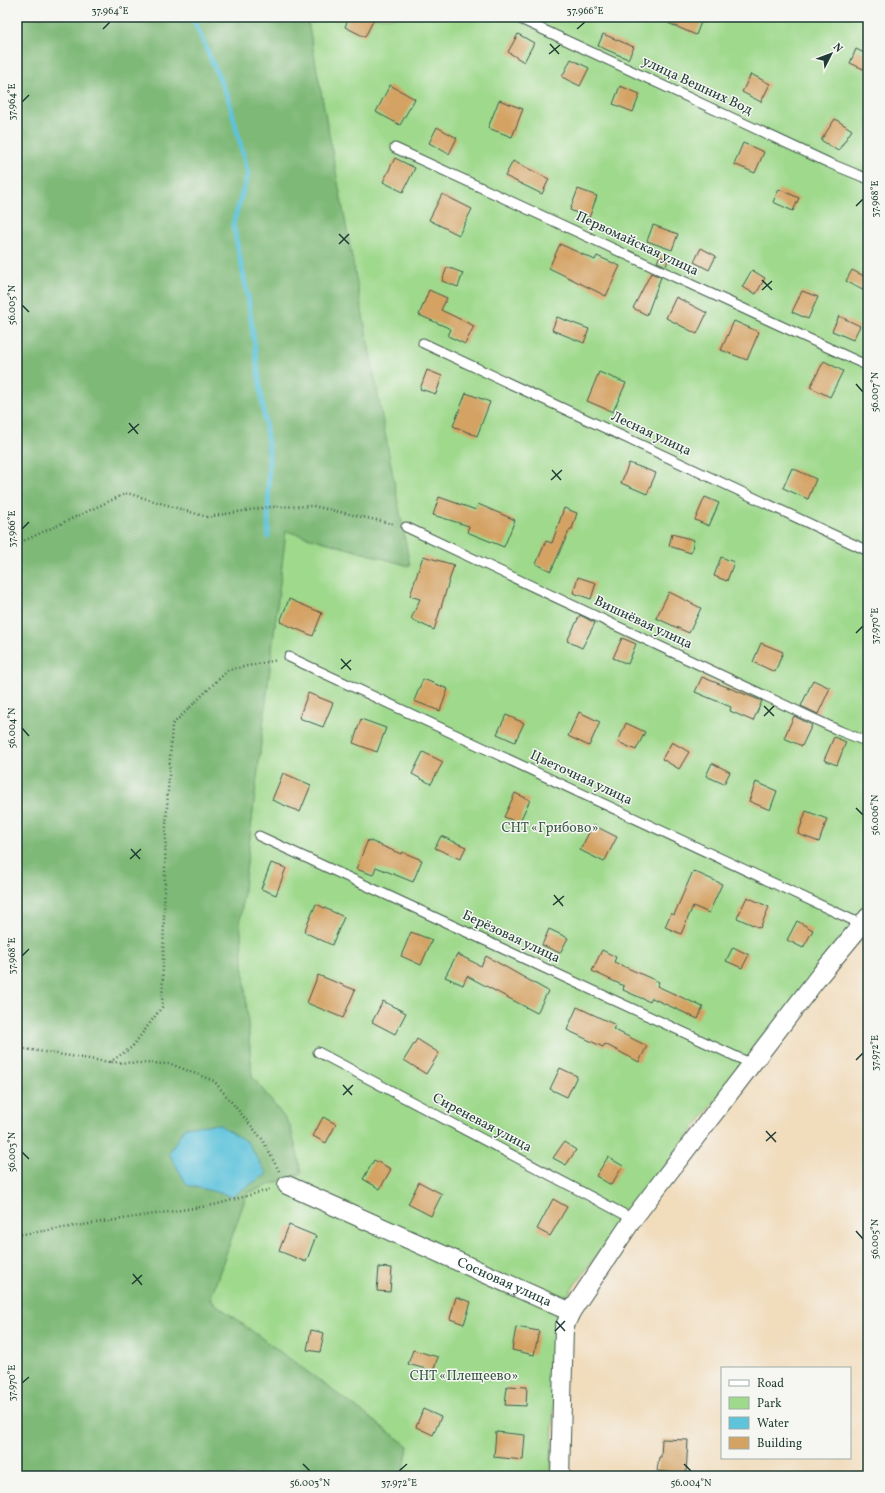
<svg xmlns="http://www.w3.org/2000/svg" width="885" height="1493" font-family="Vollkorn,serif">
<style>
.green{fill:#9fd98c;stroke:#5f8b60}
.forest{fill:#7fb978;stroke:#4f7b56}
.water{fill:#5ec3db;stroke:#3e8088}
.lines{fill:none;stroke-linecap:round;stroke-linejoin:round}
.stream{stroke:#5ec3db;stroke-width:5}
.building{fill:#d4a263}
.lane-casing{stroke:#3e5548;stroke-width:11}
.street-casing{stroke:#3e5548;stroke-width:20}
.path{stroke:#3e5548;stroke-width:2.5;stroke-dasharray:1 3;stroke-linecap:butt}
.lane{stroke:#fff;stroke-width:9}
.street{stroke:#fff;stroke-width:18}
.ticks{fill:none;stroke:#1f3d34;stroke-width:1.5}
.labels{text-anchor:middle;dominant-baseline:central;stroke-width:3;stroke-linejoin:round;paint-order:stroke}
.street-label{font-size:14px;fill:#1f3d34;stroke:#f6f6f2}
.park-label{font-size:14px;fill:#395c46;stroke:#f6f6f2}
.neatline{fill:none;stroke:#1f3d34;stroke-width:1.5}
.ticks-label{font-size:10px;text-anchor:middle;fill:#1f3d34}
</style>
<rect width="100%" height="100%" fill="#f6f6f2"/>
<filter id="ink" filterUnits="userSpaceOnUse"><feTurbulence type="fractalNoise" baseFrequency=".025" numOctaves="2"/><feDisplacementMap in="SourceGraphic" scale="8" xChannelSelector="R" yChannelSelector="G"/><feConvolveMatrix kernelMatrix="1 2 1 2 8 2 1 2 1" color-interpolation-filters="sRGB"/></filter>
<filter id="wash" filterUnits="userSpaceOnUse"><feTurbulence type="fractalNoise" baseFrequency=".012" numOctaves="4" result="noise"/><feDisplacementMap in="SourceGraphic" scale="16" xChannelSelector="R" yChannelSelector="G"/><feGaussianBlur stdDeviation="0.9" result="paint"/><feColorMatrix in="noise" values="0 0 0 0 0 0 0 0 0 0 0 0 0 0 0 0 0 1.4 0 .05"/><feComposite in="paint" operator="in"/></filter>
<g filter="url(#wash)">
<rect width="100%" height="100%" fill="#f1dcbc"/>
<!-- green -->
<path class="green" d="M307,17H868V907L828,956L622,1221L570,1291L557,1317L551,1476H403L408,1446L210,1300L247,1193L302,1173L290,1125L252,1076L240,922L286,531L409,566Z"/>
<!-- forest -->
<path class="forest" d="M17,17H307L410,566L286,531L240,922L252,1076L290,1125L302,1173L247,1193L210,1300L408,1446L403,1476H17Z"/>
<!-- water -->
<path class="water" d="M218,1124L247,1142L267,1174L232,1196L187,1185L169,1153L185,1127Z"/>
<g class="lines">
<!-- stream -->
<path class="stream" d="M197,17L195,23L229,100L248,174L233,224L248,297L269,451L268,537"/>
</g>
<g id="blocks">
<!-- building -->
<g class="building">
<path d="M349,17H375L365,37L345,27Z"/>
<path d="M654,17H703L696,35Z"/>
<path d="M518,34L534,43L524,62L508,52Z"/>
<path d="M603,34L634,47L628,59L598,46Z"/>
<path d="M856,49L868,55V71L850,63Z"/>
<path d="M571,59L589,68L580,86L562,77Z"/>
<path d="M751,74L770,84L761,102L742,92Z"/>
<path d="M390,85L415,99L400,125L376,112Z"/>
<path d="M620,86L640,94L633,112L613,104Z"/>
<path d="M499,100L523,109L512,137L488,128Z"/>
<path d="M835,119L852,130L838,151L821,140Z"/>
<path d="M437,127L457,138L449,154L429,143Z"/>
<path d="M743,143L764,152L755,173L734,164Z"/>
<path d="M395,158L415,168L403,192L383,182Z"/>
<path d="M513,161L549,179L542,194L505,176Z"/>
<path d="M578,189L597,196L589,218L570,210Z"/>
<path d="M779,189L799,198L793,211L773,202Z"/>
<path d="M442,194L472,209L459,235L429,220Z"/>
<path d="M653,225L678,234L672,250L647,241Z"/>
<path d="M560,244L595,260L597,256L620,266L606,296L549,268Z"/>
<path d="M701,248L716,256L709,270L694,262Z"/>
<path d="M660,256L668,260L666,266L657,262Z"/>
<path d="M447,267L463,273L458,287L442,281Z"/>
<path d="M752,270L765,278L756,294L742,287Z"/>
<path d="M852,270L868,278V293L846,281Z"/>
<path d="M651,273L661,277L647,315L633,308Z"/>
<path d="M429,290L447,298L441,310L474,326L465,344L448,336L451,329L419,315Z"/>
<path d="M802,291L818,297L808,319L792,312Z"/>
<path d="M676,297L707,313L697,334L666,318Z"/>
<path d="M839,316L860,326L853,340L832,331Z"/>
<path d="M557,317L589,329L584,343L552,330Z"/>
<path d="M734,321L759,332L747,360L721,350Z"/>
<path d="M824,361L843,371L830,397L810,387Z"/>
<path d="M427,370L442,376L436,394L420,389Z"/>
<path d="M599,372L626,383L613,412L587,401Z"/>
<path d="M466,393L490,402L477,436L453,426Z"/>
<path d="M629,463L656,473L647,494L621,483Z"/>
<path d="M792,468L816,479L808,499L783,488Z"/>
<path d="M439,497L476,510L478,504L515,520L504,547L467,532L469,526L433,515Z"/>
<path d="M705,497L719,503L709,526L695,520Z"/>
<path d="M564,508L577,513L572,529H570L551,571L536,564L546,541L552,543Z"/>
<path d="M672,534L694,540L691,553L669,546Z"/>
<path d="M423,556L454,565L434,630L411,619L420,599L410,596Z"/>
<path d="M721,557L734,562L727,581L714,576Z"/>
<path d="M578,577L596,583L591,599L573,593Z"/>
<path d="M669,592L701,608L689,633L656,618Z"/>
<path d="M289,599L322,613L313,636L280,622Z"/>
<path d="M580,615L595,623L582,648L567,641Z"/>
<path d="M622,638L636,644L628,664L613,658Z"/>
<path d="M761,643L783,652L775,672L753,662Z"/>
<path d="M702,677L762,701L753,721L730,711L731,707L695,692Z"/>
<path d="M423,679L448,689L440,711L414,701Z"/>
<path d="M813,680L830,688L818,714L801,706Z"/>
<path d="M308,693L333,703L323,727L299,718Z"/>
<path d="M579,712L600,722L589,746L568,736Z"/>
<path d="M506,715L524,723L515,742L497,734Z"/>
<path d="M794,716L812,725L802,746L784,738Z"/>
<path d="M361,719L386,728L377,752L353,743Z"/>
<path d="M626,723L645,732L636,750L618,742Z"/>
<path d="M834,737L846,742L837,765L824,760Z"/>
<path d="M672,742L689,752L679,769L662,759Z"/>
<path d="M423,752L443,762L431,784L412,774Z"/>
<path d="M712,763L730,772L724,784L706,776Z"/>
<path d="M283,773L311,785L300,812L272,800Z"/>
<path d="M756,782L777,791L770,810L749,801Z"/>
<path d="M515,793L530,800L519,823L504,817Z"/>
<path d="M806,811L827,819L819,842L798,834Z"/>
<path d="M593,825L617,837L604,862L580,850Z"/>
<path d="M441,836L466,847L460,859L435,848Z"/>
<path d="M368,840L401,854L402,852L422,860L413,882L376,867L373,875L356,869Z"/>
<path d="M271,863L286,868L276,895L261,889Z"/>
<path d="M693,871L722,884L709,913L693,906L681,934L665,927L671,913L674,915Z"/>
<path d="M747,897L769,907L760,928L737,918Z"/>
<path d="M316,904L344,917L332,945L304,932Z"/>
<path d="M797,921L813,930L803,948L787,940Z"/>
<path d="M549,929L568,938L560,953L542,945Z"/>
<path d="M411,932L432,940L421,965L401,956Z"/>
<path d="M733,947L749,955L742,968L726,961Z"/>
<path d="M602,950L616,957L614,962L659,982L657,986L703,1007L698,1019L652,998L650,1002L623,990L624,986L592,971Z"/>
<path d="M457,954L481,966L486,956L548,991L537,1013L467,976L463,985L445,977Z"/>
<path d="M318,975L355,990L343,1018L307,1003Z"/>
<path d="M383,1001L406,1013L395,1034L372,1022Z"/>
<path d="M577,1007L607,1021L616,1025L613,1029L647,1046L639,1062L605,1044L603,1047L567,1030Z"/>
<path d="M417,1039L439,1053L426,1074L404,1060Z"/>
<path d="M560,1068L577,1076L567,1097L550,1089Z"/>
<path d="M323,1117L336,1124L326,1143L313,1136Z"/>
<path d="M564,1142L576,1150L566,1165L553,1158Z"/>
<path d="M608,1157L623,1166L611,1185L596,1176Z"/>
<path d="M374,1160L391,1169L380,1189L363,1179Z"/>
<path d="M419,1182L442,1194L431,1216L408,1204Z"/>
<path d="M553,1199L567,1207L550,1236L537,1229Z"/>
<path d="M289,1225L316,1236L306,1262L279,1251Z"/>
<path d="M379,1267L392,1268L390,1292L377,1291Z"/>
<path d="M456,1297L471,1302L464,1324L450,1319Z"/>
<path d="M516,1327L539,1331L534,1355L512,1350Z"/>
<path d="M311,1330L324,1333L320,1352L307,1350Z"/>
<path d="M413,1350L438,1357L433,1371L408,1364Z"/>
<path d="M507,1386L527,1387L526,1406L505,1405Z"/>
<path d="M423,1409L441,1417L433,1435L416,1427Z"/>
<path d="M496,1432L525,1435L523,1460L494,1457Z"/>
<path d="M662,1439L688,1440L686,1474L657,1471L659,1457H661Z"/>
</g>
</g>
</g>
<g filter="url(#ink)">
<use href="#blocks" fill-opacity="0" stroke="#3e5548" stroke-width="1"/>
<g class="lines">
<!-- lane casing -->
<g class="lane-casing">
<g id="lane">
<path d="M516,17L829,163L868,179"/>
<path d="M395,148L868,366"/>
<path d="M423,343L868,551"/>
<path d="M406,527L840,731L868,742"/>
<path d="M289,657L861,924"/>
<path d="M259,836L752,1064"/>
<path d="M318,1052L633,1219"/>
</g>
</g>
<!-- street casing -->
<g class="street-casing">
<g id="street">
<path id="s1" d="M287,1185L571,1312"/>
<path d="M560,1476L564,1328L571,1312L633,1219L820,975L868,917"/>
</g>
</g>
<!-- path -->
<g class="path">
<path d="M17,544L127,493L207,517L268,507L313,506L394,524"/>
<path d="M17,1047L25,1049L109,1062L171,1064L214,1081L262,1139L279,1171"/>
<path d="M110,1062L132,1047L162,1007L166,825L172,725L228,670L277,660"/>
<path d="M17,1235L214,1205L272,1189"/>
</g>
<!-- lane -->
<use href="#lane" class="lane"/>
<!-- street -->
<use href="#street" class="street"/>
</g>
</g>
<!-- ticks -->
<path class="ticks" d="M103,29L110,22M577,29L585,22M550,44L559,54M549,54L560,45M22,102L29,95M856,206L863,199M339,234L349,244M339,244L349,234M762,280L772,290M762,290L772,281M22,305L29,312M856,384L863,392M129,423L138,434M128,433L139,424M552,470L561,480M551,480L562,470M22,529L29,522M856,633L863,626M341,659L351,670M341,669L351,660M764,706L774,716M764,716L774,706M22,728L29,736M856,808L863,815M131,849L140,859M130,859L141,849M554,895L563,906M553,905L564,896M22,956L29,949M856,1060L863,1053M343,1085L352,1095M343,1095L353,1085M766,1131L776,1142M766,1141L776,1132M22,1152L29,1159M856,1231L863,1239M133,1274L142,1285M132,1284L142,1275M556,1321L565,1331M555,1331L565,1321M22,1383L29,1377M303,1464L310,1471M684,1464L691,1471M399,1471L407,1464"/>
<g class="labels">
<!-- street labels -->
<g class="street-label">
<text transform="translate(697 86) rotate(25)">улица Вешних Вод</text>
<text transform="translate(637 244) rotate(25)">Первомайская улица</text>
<text transform="translate(651 434) rotate(25)">Лесная улица</text>
<text transform="translate(643 623) rotate(25)">Вишнёвая улица</text>
<text transform="translate(581 778) rotate(25)">Цветочная улица</text>
<text transform="translate(511 937) rotate(25)">Берёзовая улица</text>
<text transform="translate(482 1123) rotate(28)">Сиреневая улица</text>
<text stroke="none"><textPath href="#s1" startOffset="238">Сосновая улица</textPath></text>
</g>
<!-- park labels -->
<g class="park-label">
<text x="550" y="828">СНТ «Грибово»</text>
<text x="464" y="1376">СНТ «Плещеево»</text>
</g>
</g>
<!-- margin -->
<rect width="885" height="1493" fill="none" stroke="#f6f6f2" stroke-width="44"/>
<!-- legend -->
<rect x="721" y="1367" width="130" height="92" fill="#f6f6f2" stroke="#a0aca6"/>
<rect x="729" y="1380" width="20" height="6" fill="#ffffff" stroke="#a0aca6"/>
<text x="757" y="1387" font-size="12" fill="#1f3d34">Road</text>
<rect x="729" y="1397" width="20" height="12" fill="#9fd98c" stroke="#a0aca6"/>
<text x="757" y="1407" font-size="12" fill="#1f3d34">Park</text>
<rect x="729" y="1417" width="20" height="12" fill="#5ec3db" stroke="#a0aca6"/>
<text x="757" y="1427" font-size="12" fill="#1f3d34">Water</text>
<rect x="729" y="1437" width="20" height="12" fill="#d4a263" stroke="#a0aca6"/>
<text x="757" y="1447" font-size="12" fill="#1f3d34">Building</text>
<!-- north arrow -->
<g transform="translate(831 54) rotate(48)" stroke="#f6f6f2" stroke-width="3" paint-order="stroke">
<path d="M0-3L7 15L0 10L-7 15Z" fill="#1f3d34"/>
<text y="-6" font-size="11" font-weight="bold" text-anchor="middle" fill="#1f3d34">N</text>
</g>
<rect x="22" y="22" width="841" height="1449" class="neatline"/>
<g class="ticks-label">
<text x="110" y="14">37.964°E</text>
<text x="585" y="14">37.966°E</text>
<text transform="translate(11 102) rotate(-90)" y="4">37.964°E</text>
<text transform="translate(874 199) rotate(-90)" y="4">37.968°E</text>
<text transform="translate(11 305) rotate(-90)" y="4">56.005°N</text>
<text transform="translate(874 392) rotate(-90)" y="4">56.007°N</text>
<text transform="translate(11 529) rotate(-90)" y="4">37.966°E</text>
<text transform="translate(874 626) rotate(-90)" y="4">37.970°E</text>
<text transform="translate(11 728) rotate(-90)" y="4">56.004°N</text>
<text transform="translate(874 815) rotate(-90)" y="4">56.006°N</text>
<text transform="translate(11 956) rotate(-90)" y="4">37.968°E</text>
<text transform="translate(874 1053) rotate(-90)" y="4">37.972°E</text>
<text transform="translate(11 1152) rotate(-90)" y="4">56.003°N</text>
<text transform="translate(874 1239) rotate(-90)" y="4">56.005°N</text>
<text transform="translate(11 1383) rotate(-90)" y="4">37.970°E</text>
<text x="310" y="1486">56.003°N</text>
<text x="399" y="1486">37.972°E</text>
<text x="691" y="1486">56.004°N</text>
</g>
</svg>
